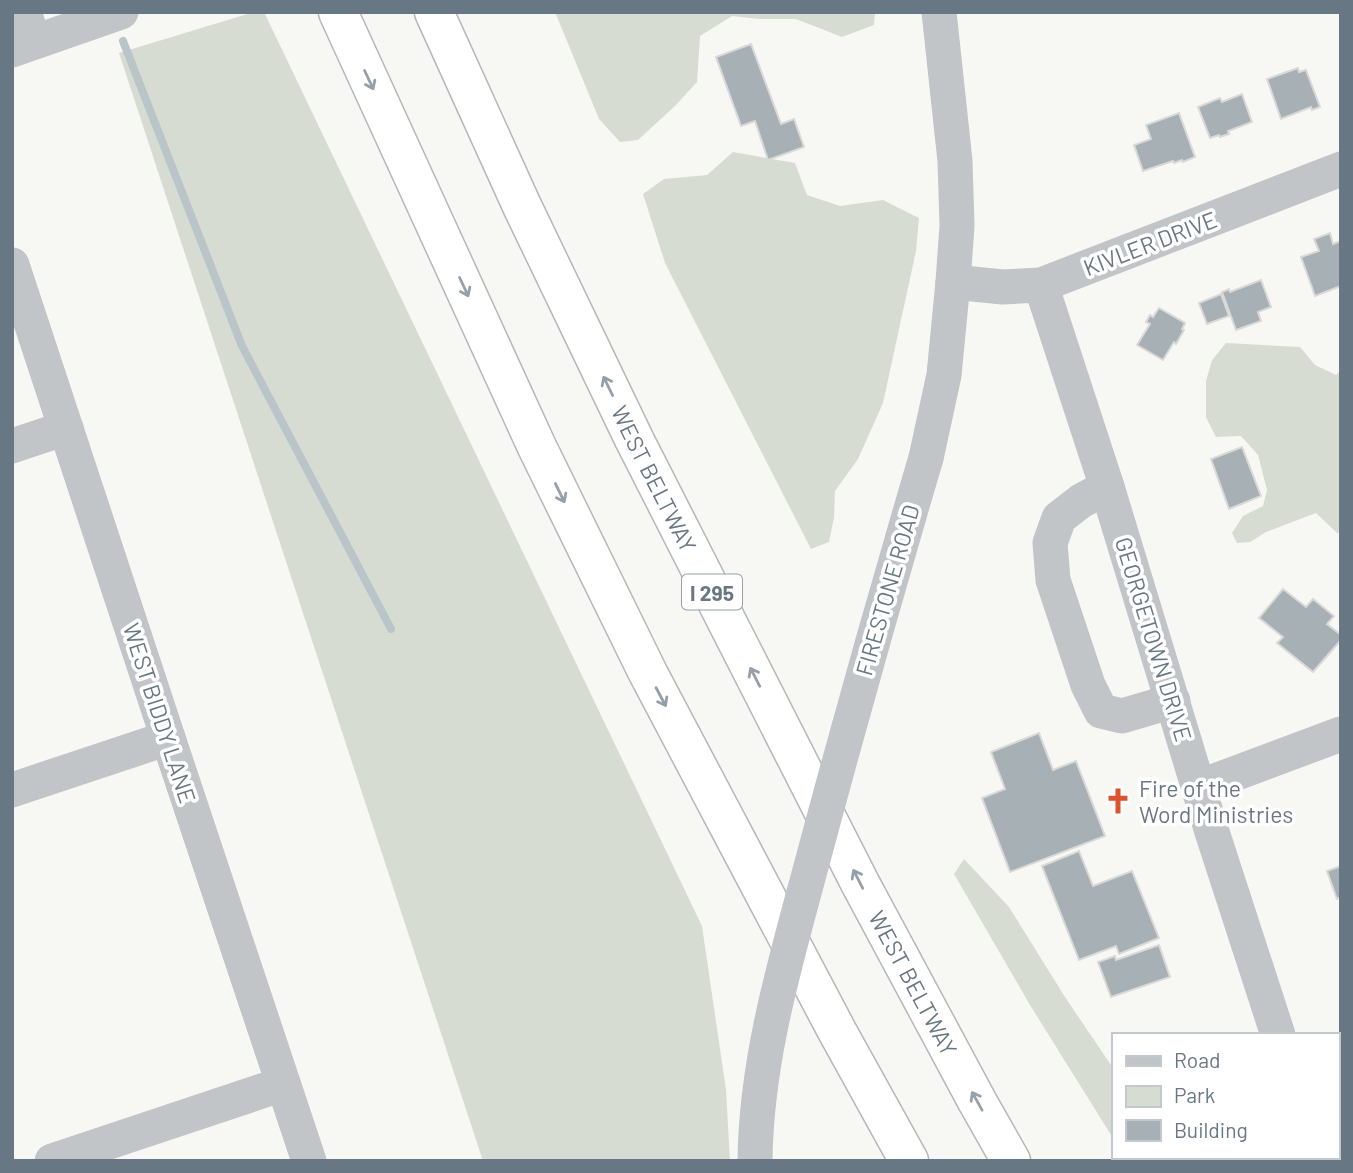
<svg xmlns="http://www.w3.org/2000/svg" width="1353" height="1173" font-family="Barlow,sans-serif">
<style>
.green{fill:#d7dcd3}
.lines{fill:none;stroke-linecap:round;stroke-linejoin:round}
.stream{stroke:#b9c5c9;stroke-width:8}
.building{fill:#a7b0b5;stroke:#d9d9d7;stroke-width:2}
.highway-casing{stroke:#b4b8bb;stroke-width:41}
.minor{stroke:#c1c5c8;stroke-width:35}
.highway{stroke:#fff;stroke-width:38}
.minor-bridge{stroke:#c1c5c8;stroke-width:35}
.oneway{stroke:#95a0a9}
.labels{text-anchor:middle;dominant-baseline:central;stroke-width:7;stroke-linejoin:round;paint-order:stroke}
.shield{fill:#fff;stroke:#95a0a9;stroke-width:2}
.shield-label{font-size:21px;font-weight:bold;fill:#677884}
.street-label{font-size:23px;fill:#677884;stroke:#fff}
.poi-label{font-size:23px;fill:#677884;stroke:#fff;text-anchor:start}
</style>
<rect width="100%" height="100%" fill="#f7f7f4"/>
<!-- green -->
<g class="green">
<path d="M254,12H264L702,926L726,1090L730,1161H483L119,53Z"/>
<path d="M555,12H875L874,25L842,37L796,19H759L732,16L700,36L697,82L675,106L638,140L620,142L599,119Z"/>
<path d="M733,152L795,163L807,195L840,206L883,200L919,218L916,251L883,403L858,459L835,491L834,518L829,542L811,549L665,263L643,194L664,179L707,175Z"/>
<path d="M1226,343L1300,347L1315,365L1336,375L1341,370V533H1337L1316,513L1266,532L1250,542L1237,543L1232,533L1243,516L1263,506L1267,490L1258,455L1241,436L1216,437L1206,417V381L1212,360Z"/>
<path d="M964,859L1009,907L1065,997L1113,1068V1138L1030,1005L954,874Z"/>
</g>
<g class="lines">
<!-- stream -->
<path class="stream" d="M123,41L242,346L391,629"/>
</g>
<!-- building -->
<g class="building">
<path d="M751,44L781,124L794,119L804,147L768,160L755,121L741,126L716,57Z"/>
<path d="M1298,68L1299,72L1306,70L1320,107L1312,110L1311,107L1281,119L1267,79Z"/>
<path d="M1242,94L1252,122L1228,131L1229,134L1220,137L1219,135L1210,138L1198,107L1220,98L1222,102Z"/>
<path d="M1179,113L1195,157L1183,162L1182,160L1174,163L1173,161L1143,171L1134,145L1151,139L1146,125Z"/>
<path d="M1330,233L1333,244L1341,241V286L1315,296L1301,257L1319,251L1314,239Z"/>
<path d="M1261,280L1271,307L1258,312L1261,321L1236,330L1222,292L1229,289L1230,292Z"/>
<path d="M1221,294L1229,316L1207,324L1199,303Z"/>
<path d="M1159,308L1185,323L1182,329L1184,330L1176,344L1174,342L1163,360L1137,345L1150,324L1146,322L1150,315L1153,317Z"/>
<path d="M1242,447L1261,496L1229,509L1211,459Z"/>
<path d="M1283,589L1306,607L1313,599L1334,616L1327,624L1341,635V640L1313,672L1277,643L1283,637L1259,618Z"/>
<path d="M1039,733L1053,770L1076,761L1105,836L1010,872L982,798L1005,789L991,752Z"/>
<path d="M1079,851L1093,886L1132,871L1159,938L1119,954L1116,946L1079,960L1042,866Z"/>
<path d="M1341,866V897L1337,899L1327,871Z"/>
<path d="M1159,945L1170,977L1111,997L1098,962L1115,956L1116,960Z"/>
</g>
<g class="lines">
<!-- highway casing -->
<g class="highway-casing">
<g id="highway">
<path d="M338,12L537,447L648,673L837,1031L909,1161"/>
<path id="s1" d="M434,12L522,206L634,439L860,883L977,1101L1011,1161"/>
</g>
</g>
<!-- minor -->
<g class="minor">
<path d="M24,12L34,42"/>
<path d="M12,50L121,12"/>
<path d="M12,265L168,738L309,1161"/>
<path d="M953,282L1003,287L1041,285L1341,169"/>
<path d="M1041,285L1107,487L1212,832L1278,1035"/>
<path d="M12,446L66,428"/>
<path d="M926,458L944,375L953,282L957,226L955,161L939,12"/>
<path d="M1107,487L1081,501L1059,518L1050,543L1053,580L1088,685L1101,711L1122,716L1173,701"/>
<path d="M1199,787L1341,734"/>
<path d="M12,790L168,738"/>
<path d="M1317,1157L1318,1161"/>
<path d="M52,1161L283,1084"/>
</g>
<!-- highway -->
<use href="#highway" class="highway"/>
<!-- minor-bridge -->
<path class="minor-bridge" d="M755,1161C756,1059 786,960 812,863C848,728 886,593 926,458"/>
</g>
<!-- one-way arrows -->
<defs><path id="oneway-shaft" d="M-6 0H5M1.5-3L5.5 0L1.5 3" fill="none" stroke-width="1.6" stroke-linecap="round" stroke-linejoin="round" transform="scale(1.75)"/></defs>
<g class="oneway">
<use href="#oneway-shaft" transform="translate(369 80) rotate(65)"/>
<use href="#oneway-shaft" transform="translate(464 287) rotate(65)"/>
<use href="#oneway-shaft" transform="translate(608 386) rotate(-116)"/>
<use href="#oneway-shaft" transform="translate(560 493) rotate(64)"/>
<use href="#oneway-shaft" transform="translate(755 677) rotate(-117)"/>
<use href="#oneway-shaft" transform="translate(661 697) rotate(62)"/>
<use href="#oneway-shaft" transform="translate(858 879) rotate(-117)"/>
<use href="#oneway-shaft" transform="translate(977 1101) rotate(-119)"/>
</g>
<!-- icons -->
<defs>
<g id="church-bare" transform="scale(2.1)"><path d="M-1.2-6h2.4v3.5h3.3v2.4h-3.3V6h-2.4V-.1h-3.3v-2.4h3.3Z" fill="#de532d" stroke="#fff" stroke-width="2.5" paint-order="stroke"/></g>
</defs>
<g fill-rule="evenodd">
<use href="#church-bare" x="1118" y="801"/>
</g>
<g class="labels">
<!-- shield labels -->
<rect class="shield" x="682" y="574.5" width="60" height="35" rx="5"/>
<g class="shield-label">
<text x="712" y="592">I 295</text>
</g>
<!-- street labels -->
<g class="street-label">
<text transform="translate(1150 243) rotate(-21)">KIVLER DRIVE</text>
<text stroke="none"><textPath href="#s1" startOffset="516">WEST BELTWAY</textPath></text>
<text transform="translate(887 590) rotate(-74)">FIRESTONE ROAD</text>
<text transform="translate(1154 639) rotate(73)">GEORGETOWN DRIVE</text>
<text transform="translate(160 713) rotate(72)">WEST BIDDY LANE</text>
<text stroke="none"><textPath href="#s1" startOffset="1083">WEST BELTWAY</textPath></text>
</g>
<!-- poi labels -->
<g class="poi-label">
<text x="1139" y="788">Fire of the<tspan x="1139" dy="26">Word Ministries</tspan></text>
</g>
</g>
<!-- border -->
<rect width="1353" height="1173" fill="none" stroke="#677884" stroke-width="28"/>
<!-- legend -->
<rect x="1112" y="1033" width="228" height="126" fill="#ffffff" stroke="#c2c9ce" stroke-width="2"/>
<rect x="1126" y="1056" width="35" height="10" fill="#c1c5c8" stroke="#c2c9ce" stroke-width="2"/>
<text x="1174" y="1068" font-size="21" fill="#677884">Road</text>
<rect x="1126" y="1086" width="35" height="21" fill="#d7dcd3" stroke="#c2c9ce" stroke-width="2"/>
<text x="1174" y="1103" font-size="21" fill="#677884">Park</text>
<rect x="1126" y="1120" width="35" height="21" fill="#a7b0b5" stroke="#c2c9ce" stroke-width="2"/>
<text x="1174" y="1138" font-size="21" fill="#677884">Building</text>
</svg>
